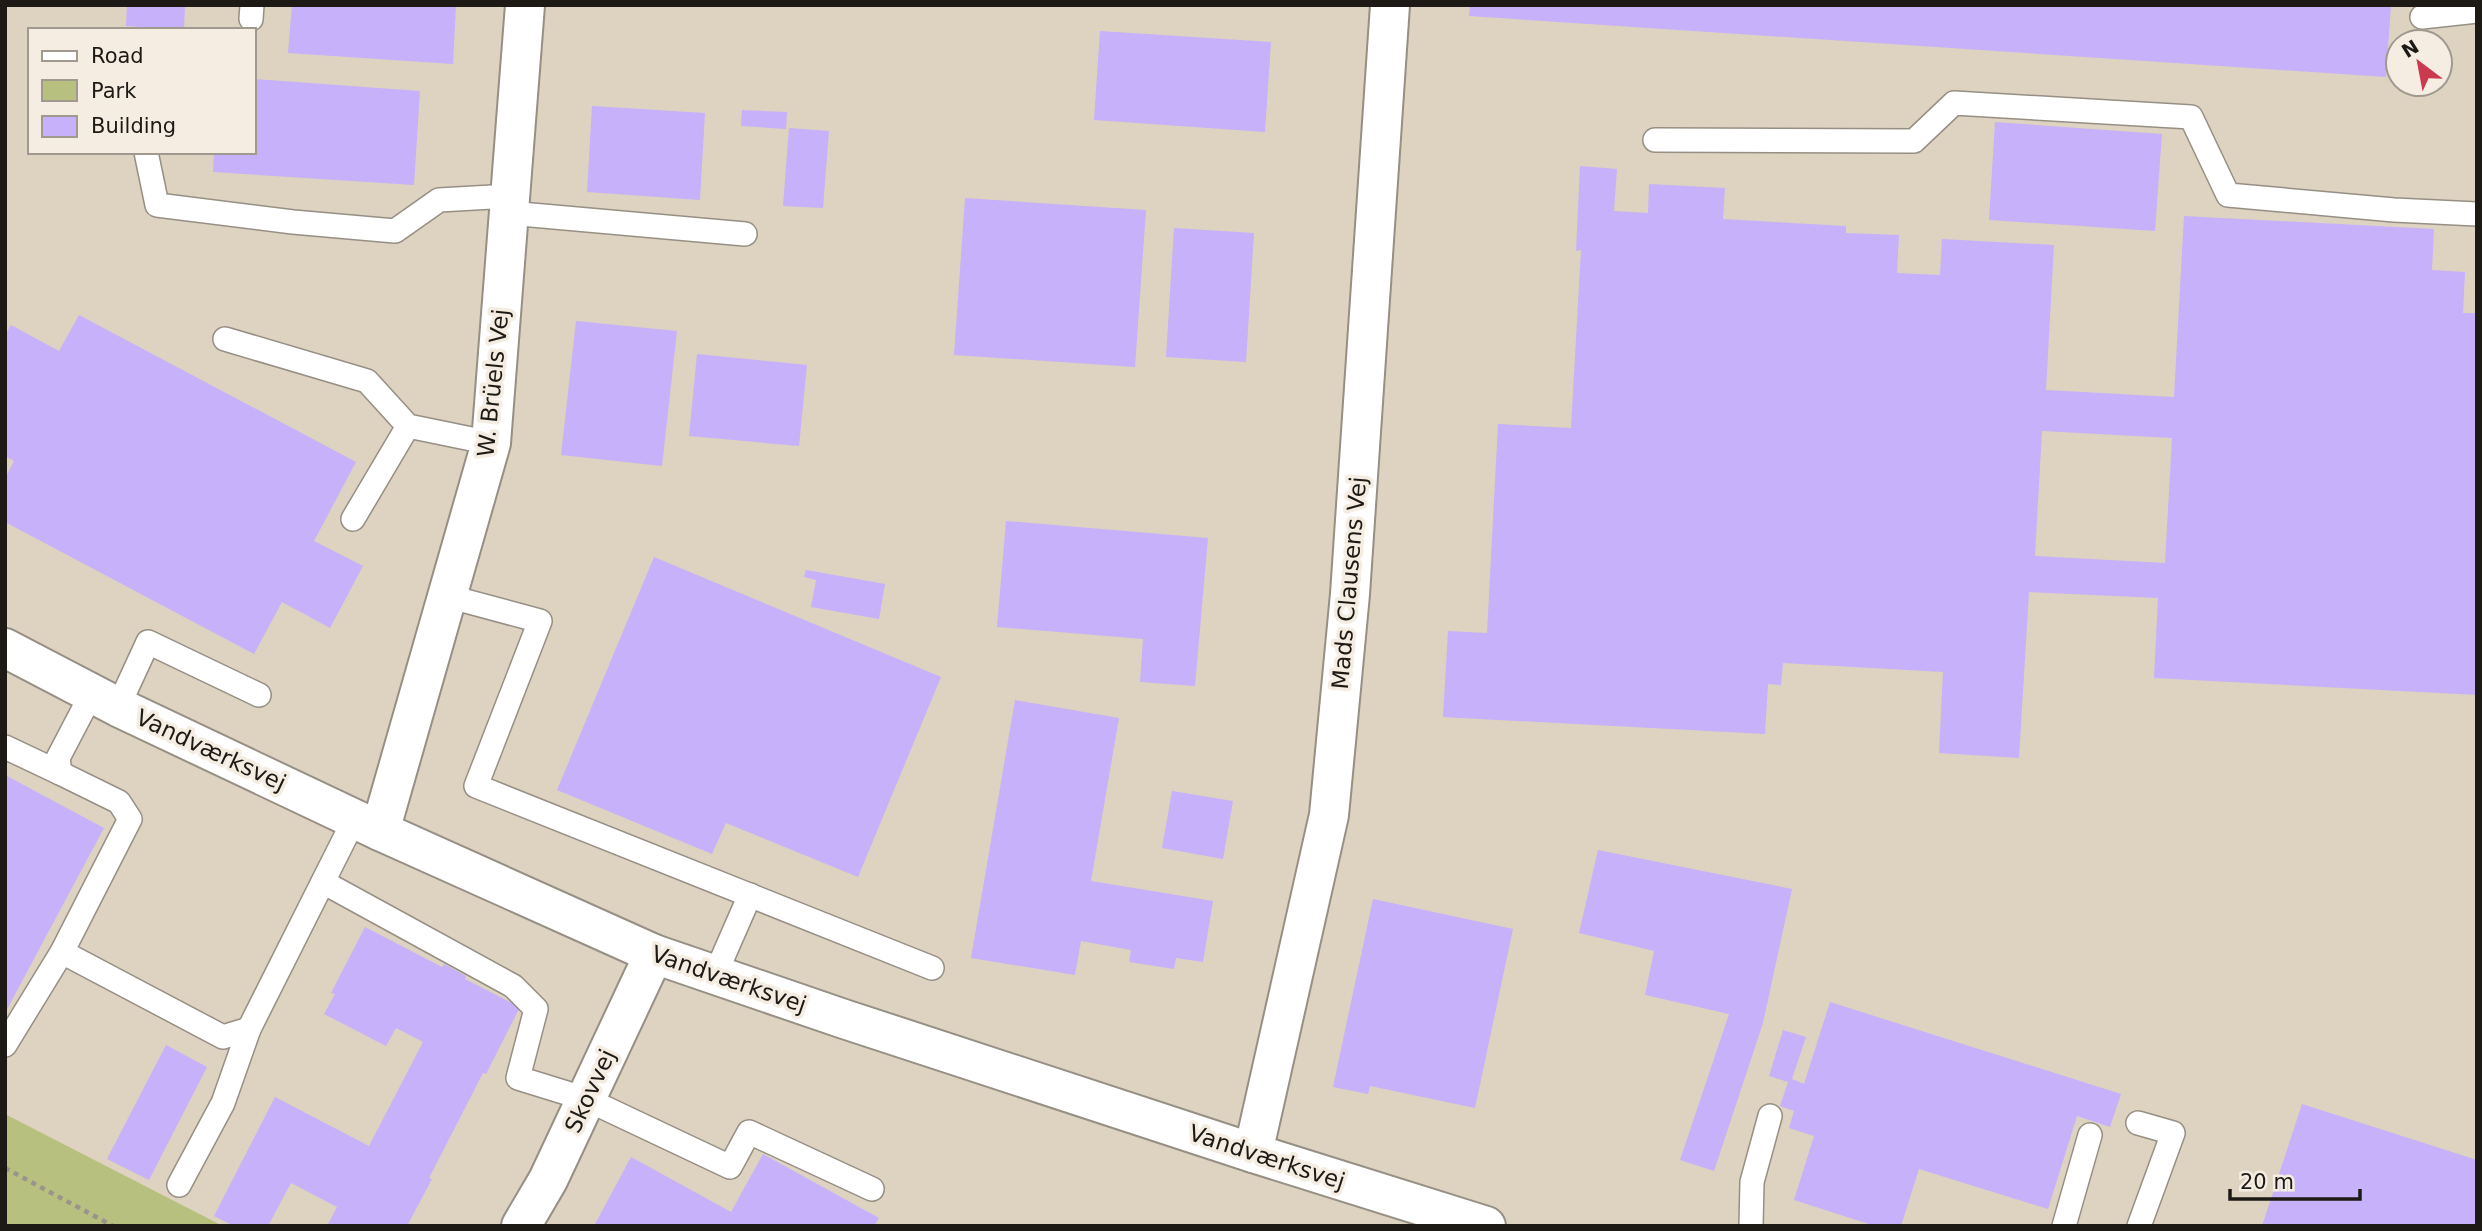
<svg xmlns="http://www.w3.org/2000/svg" width="2482" height="1231" font-family="'DejaVu Sans',sans-serif">
<style>
.built{fill:#ded2c1;fill-rule:evenodd}
.green{fill:#b7c07e}
.building{fill:#c6b1fa;fill-rule:evenodd}
.lines{fill:none;stroke-linecap:round;stroke-linejoin:round}
.lane-casing{stroke:#968f84;stroke-width:26}
.street-casing{stroke:#968f84;stroke-width:42}
.path{stroke:#9a948c;stroke-width:4.5;stroke-dasharray:5 5;stroke-linecap:butt}
.lane{stroke:#fff;stroke-width:23}
.street{stroke:#fff;stroke-width:38}
.labels{text-anchor:middle;dominant-baseline:central;stroke-width:7;stroke-linejoin:round;paint-order:stroke}
.street-label{font-size:23px;fill:#1d1a16;stroke:#f5ede2}
</style>
<rect width="100%" height="100%" fill="#e8e0d5"/>
<!-- built -->
<path class="built" d="M5,5H2477V1226H223L5,1114ZM30,30H254V152H30ZM2398,42H2440V84H2398Z"/>
<!-- green -->
<path class="green" d="M5,1114L223,1226H5Z"/>
<!-- building -->
<g class="building">
<path d="M127,5H185L184,30L126,26Z"/>
<path d="M292,5H456L453,64L288,53Z"/>
<path d="M1470,5H2391L2386,77L1469,16Z"/>
<path d="M1100,31L1271,42L1265,132L1094,120Z"/>
<path d="M254,79L420,91L414,185L213,172L214,152H254Z"/>
<path d="M592,106L705,113L700,200L587,192Z"/>
<path d="M742,110L787,112L786,129L741,126Z"/>
<path d="M1995,122L2162,134L2155,231L1989,220Z"/>
<path d="M789,128L829,131L823,208L783,206Z"/>
<path d="M1580,166L1617,169L1614,211L1648,213L1649,184L1725,188L1723,219L1846,226V233L1899,235L1897,273L1940,275L1942,239L2054,245L2046,390L2174,397L2184,216L2434,229L2432,270L2465,272L2463,313H2477V695L2154,678L2158,598L2029,592L2019,758L1939,753L1943,672L1783,663L1781,685L1768,684L1765,734L1443,717L1448,631L1487,633L1498,424L1571,428L1581,250L1576,251ZM2042,431L2172,438L2165,563L2035,556Z"/>
<path d="M965,198L1146,210L1135,367L954,355Z"/>
<path d="M1174,228L1254,233L1246,362L1166,357Z"/>
<path d="M79,315L356,462L314,541L363,566L330,628L282,602L254,654L5,522V478L14,461L5,456V335L11,325L59,351Z"/>
<path d="M576,321L677,331L662,466L561,455Z"/>
<path d="M697,354L807,365L799,446L689,436Z"/>
<path d="M1006,521L1208,538L1195,686L1140,682L1143,639L997,627Z"/>
<path d="M654,557L941,677L858,877L726,823L712,854L557,790Z"/>
<path d="M806,570L885,584L879,619L811,607L816,580L804,577Z"/>
<path d="M1015,700L1119,718L1091,881L1213,901L1203,962L1176,958L1174,969L1129,962L1131,950L1081,941L1075,975L971,958Z"/>
<path d="M5,775L104,828L5,1013Z"/>
<path d="M1172,791L1233,801L1223,859L1162,848Z"/>
<path d="M1598,850L1792,889L1763,1023L1714,1171L1680,1160L1729,1014L1645,995L1654,951L1579,933Z"/>
<path d="M1373,899L1513,929L1475,1108L1370,1086L1368,1094L1333,1087Z"/>
<path d="M365,927L442,967L444,964L466,976L465,979L520,1007L486,1074L483,1073L429,1178L432,1179L407,1226H327L337,1207L291,1183L268,1226H234L214,1216L275,1097L369,1146L423,1042L396,1028L386,1046L324,1014L335,994L331,993Z"/>
<path d="M1830,1002L2121,1094L2110,1127L2077,1116L2048,1209L1919,1169L1901,1226H1875L1794,1200L1814,1136L1789,1128L1794,1111L1780,1106L1788,1082L1769,1076L1783,1030L1806,1037L1792,1079L1804,1084Z"/>
<path d="M166,1045L207,1067L149,1180L107,1159Z"/>
<path d="M2302,1104L2477,1160V1226H2262Z"/>
<path d="M763,1154L879,1218L874,1226H594L631,1157L731,1212Z"/>
</g>
<g class="lines">
<!-- lane casing -->
<g class="lane-casing">
<g id="lane">
<path d="M2422,17L2477,11"/>
<path d="M251,19L252,5"/>
<path d="M1655,140L1914,141L1954,103L2191,117L2228,195L2394,210L2477,214"/>
<path d="M146,152L157,205L293,222L395,231L439,200L510,196"/>
<path d="M509,213L745,234"/>
<path d="M225,339L367,381L408,426L491,443"/>
<path d="M353,519L408,426"/>
<path d="M447,596L540,621L476,786L932,968"/>
<path d="M92,693L58,758L60,773L119,802L130,819L62,952L223,1037L249,1029L355,818"/>
<path d="M118,707L148,642L259,695"/>
<path d="M5,747L60,773"/>
<path d="M323,882L513,986L536,1009L518,1078L586,1099L730,1167L749,1132L872,1189"/>
<path d="M715,975L750,895"/>
<path d="M5,1045L62,952"/>
<path d="M2138,1123L2173,1133L2139,1226"/>
<path d="M179,1185L223,1103L249,1029"/>
<path d="M1751,1226L1752,1182L1770,1116"/>
<path d="M2064,1226L2090,1135"/>
</g>
</g>
<!-- street casing -->
<g class="street-casing">
<g id="street">
<path d="M5,648L118,707L380,831L654,954L844,1019L1253,1153L1486,1226"/>
<path d="M380,831L491,443L525,5"/>
<path d="M1253,1153L1329,815L1350,594L1390,5"/>
<path d="M521,1226L548,1180L654,954"/>
</g>
</g>
<!-- path -->
<path class="path" d="M5,1168L113,1226"/>
<!-- lane -->
<use href="#lane" class="lane"/>
<!-- street -->
<use href="#street" class="street"/>
</g>
<g class="labels">
<!-- street labels -->
<g class="street-label">
<text transform="translate(493 383) rotate(-84)">W. Brüels Vej</text>
<text transform="translate(1349 583) rotate(-85)">Mads Clausens Vej</text>
<text transform="translate(211 750) rotate(25)">Vandværksvej</text>
<text transform="translate(729 979) rotate(19)">Vandværksvej</text>
<text transform="translate(590 1091) rotate(-65)">Skovvej</text>
<text transform="translate(1267 1157) rotate(18)">Vandværksvej</text>
</g>
</g>
<!-- border -->
<rect width="2482" height="1231" fill="none" stroke="#1d1a16" stroke-width="14"/>
<!-- legend -->
<rect x="28" y="28" width="228" height="126" fill="#f5ede2" stroke="#9f9990" stroke-width="2"/>
<rect x="42" y="51" width="35" height="10" fill="#ffffff" stroke="#9f9990" stroke-width="2"/>
<text x="91" y="63" font-size="21" fill="#1d1a16">Road</text>
<rect x="42" y="80" width="35" height="21" fill="#b7c07e" stroke="#9f9990" stroke-width="2"/>
<text x="91" y="98" font-size="21" fill="#1d1a16">Park</text>
<rect x="42" y="116" width="35" height="21" fill="#c6b1fa" stroke="#9f9990" stroke-width="2"/>
<text x="91" y="133" font-size="21" fill="#1d1a16">Building</text>
<!-- north arrow -->
<g transform="translate(2419 63) rotate(328)"><circle r="33" fill="#f5ede2" stroke="#9f9990" stroke-width="2"/>
<path d="M0-5L12 26L0 18L-12 26Z" fill="#ca394d"/>
<text y="-10" font-size="19" font-weight="bold" text-anchor="middle" fill="#1d1a16">N</text>
</g>
<!-- scale -->
<path d="M2230 1189v10h130v-10" fill="none" stroke="#1d1a16" stroke-width="3.5"/>
<text x="2240" y="1189" font-size="21" fill="#1d1a16" stroke="#f5ede2" stroke-width="5" paint-order="stroke">20 m</text>
</svg>
